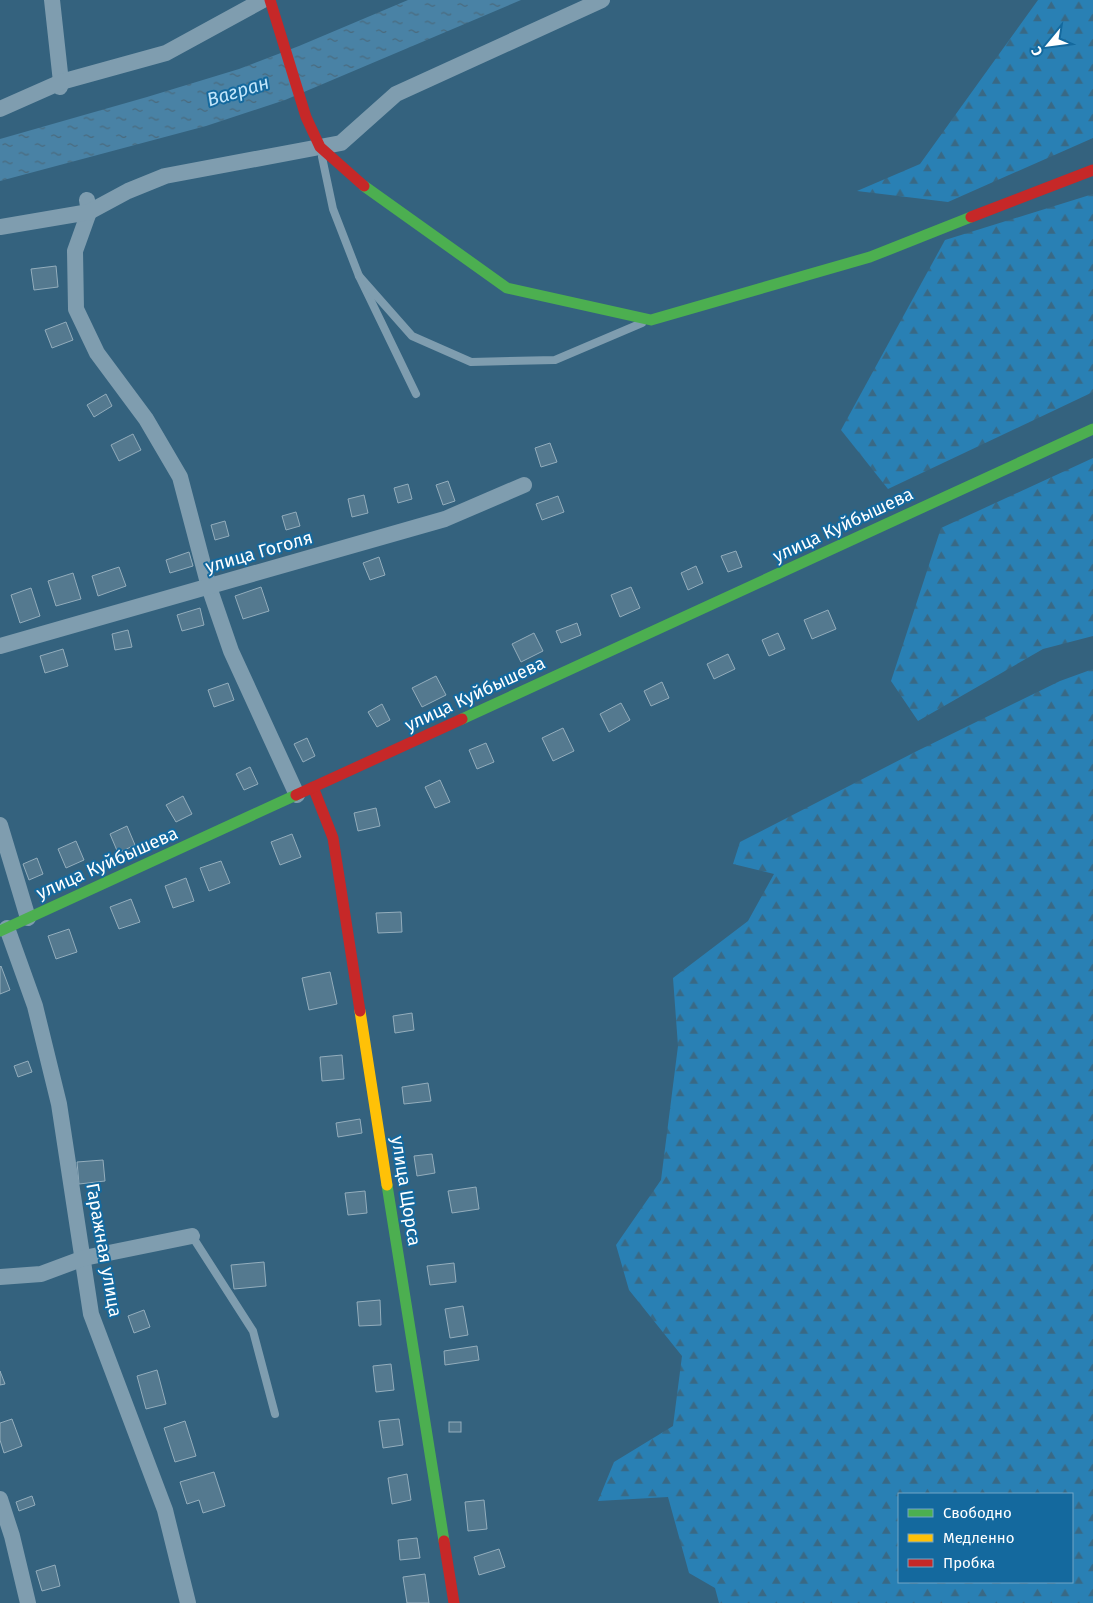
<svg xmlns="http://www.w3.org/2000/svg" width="1093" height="1603" font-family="'Fira Sans',sans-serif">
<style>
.forest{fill:url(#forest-firs);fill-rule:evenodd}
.water{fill:url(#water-ripples)}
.building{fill:#54798f;stroke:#93adbc}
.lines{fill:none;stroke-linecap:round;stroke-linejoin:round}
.lane{stroke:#7f9daf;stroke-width:8}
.street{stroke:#7f9daf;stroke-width:16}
.fast{stroke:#4caf50;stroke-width:11}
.slow{stroke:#ffc107;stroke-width:11}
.jam{stroke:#c62828;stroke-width:11}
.labels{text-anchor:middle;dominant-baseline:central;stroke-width:4;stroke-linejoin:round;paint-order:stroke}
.street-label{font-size:18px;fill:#fff;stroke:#14699e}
.water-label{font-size:19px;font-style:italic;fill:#c2e6fb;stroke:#14699e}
</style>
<defs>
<pattern id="forest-firs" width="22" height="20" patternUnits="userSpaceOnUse" patternTransform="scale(1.25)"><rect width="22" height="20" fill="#2980b4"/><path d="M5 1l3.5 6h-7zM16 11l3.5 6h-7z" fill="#396985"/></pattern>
<pattern id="water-ripples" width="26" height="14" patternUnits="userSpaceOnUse" patternTransform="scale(1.25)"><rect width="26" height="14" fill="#4982a5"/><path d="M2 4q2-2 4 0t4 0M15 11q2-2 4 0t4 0" fill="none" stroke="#4a6a7d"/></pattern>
</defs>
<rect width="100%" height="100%" fill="#34627e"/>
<!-- forest -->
<g class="forest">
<path d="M1038,0H1093V138L948,202L857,191L920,164Z"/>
<path d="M1093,194V392L888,489L841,430L945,240Z"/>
<path d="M1093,458V636L1043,649L918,721L891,681L941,528Z"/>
<path d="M1093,669V1603H719L715,1588L689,1573L668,1497L598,1501L614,1462L673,1426L682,1356L629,1290L616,1245L661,1180L678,1046L673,978L748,921L774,874L733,864L740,842L917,751L1060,681ZM899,1494H1072V1582H899Z"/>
</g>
<!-- water -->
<path class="water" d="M408,0H521L285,100L206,126L0,181V139L147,97L239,69L299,46Z"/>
<!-- building -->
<g class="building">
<path d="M56,266L58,287L34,290L31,269Z"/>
<path d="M66,322L73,340L52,348L45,330Z"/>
<path d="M106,394L112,406L94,417L87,405Z"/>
<path d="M133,434L141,450L119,461L111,445Z"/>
<path d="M550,443L557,462L541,467L535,448Z"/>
<path d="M448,481L455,501L443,505L436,485Z"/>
<path d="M408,484L412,499L398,503L394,488Z"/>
<path d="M364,495L368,513L352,517L348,499Z"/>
<path d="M558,496L564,512L542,520L536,504Z"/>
<path d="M296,512L300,526L286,530L282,516Z"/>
<path d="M225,521L229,536L215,540L211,525Z"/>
<path d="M736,551L742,567L728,572L721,556Z"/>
<path d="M189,552L193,566L170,573L166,560Z"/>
<path d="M379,557L385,575L370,580L363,563Z"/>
<path d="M696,566L703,583L688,590L681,573Z"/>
<path d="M119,567L126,586L98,596L92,576Z"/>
<path d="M73,573L81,599L56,606L48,581Z"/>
<path d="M261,587L269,611L243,619L235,596Z"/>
<path d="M631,587L640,608L620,617L611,595Z"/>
<path d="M31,588L40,616L20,623L11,595Z"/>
<path d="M200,608L204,625L182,631L177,615Z"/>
<path d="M828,610L836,629L812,639L804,620Z"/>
<path d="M577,623L581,635L561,643L556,631Z"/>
<path d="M128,630L132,647L115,650L112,634Z"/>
<path d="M534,633L543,651L521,662L512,644Z"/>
<path d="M778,633L785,649L769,656L762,640Z"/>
<path d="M63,649L68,666L45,673L40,656Z"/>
<path d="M728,654L735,669L714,679L707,664Z"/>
<path d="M436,676L446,695L422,707L412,688Z"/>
<path d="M662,682L669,698L651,706L644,691Z"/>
<path d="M228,683L234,700L214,707L208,690Z"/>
<path d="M621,703L630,720L609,732L600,714Z"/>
<path d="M382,704L390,720L377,727L368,712Z"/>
<path d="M563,728L574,751L553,761L542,738Z"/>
<path d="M307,738L315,756L303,762L294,744Z"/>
<path d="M486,743L494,762L477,769L469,750Z"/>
<path d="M250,767L258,784L244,790L236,774Z"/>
<path d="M440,780L450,802L435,808L425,787Z"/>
<path d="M183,796L192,814L176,822L166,805Z"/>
<path d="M376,808L380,826L358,831L354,813Z"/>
<path d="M127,826L135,845L118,853L110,834Z"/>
<path d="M292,834L301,857L280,865L271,842Z"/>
<path d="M76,841L84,860L66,868L58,849Z"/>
<path d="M37,858L43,874L29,880L23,864Z"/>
<path d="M221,861L230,883L209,891L200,868Z"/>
<path d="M186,878L194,901L173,908L165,886Z"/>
<path d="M131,899L140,922L119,929L110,907Z"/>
<path d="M401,912L402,932L378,933L376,913Z"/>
<path d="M69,929L77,952L56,959L48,936Z"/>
<path d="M1,966L10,990L0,994V967Z"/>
<path d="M330,972L337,1004L309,1010L302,978Z"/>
<path d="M412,1013L414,1030L395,1033L393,1016Z"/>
<path d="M342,1055L344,1079L322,1081L320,1057Z"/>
<path d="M28,1061L32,1072L18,1077L14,1066Z"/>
<path d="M428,1083L431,1101L404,1104L402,1087Z"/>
<path d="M360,1119L362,1133L338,1137L336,1123Z"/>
<path d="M432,1154L435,1173L417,1176L414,1156Z"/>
<path d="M103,1160L105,1181L79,1184L77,1162Z"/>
<path d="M476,1187L479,1209L452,1213L448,1191Z"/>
<path d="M365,1191L367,1213L348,1215L345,1193Z"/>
<path d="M264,1262L266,1286L234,1289L231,1265Z"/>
<path d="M454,1263L456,1282L430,1285L427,1266Z"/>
<path d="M380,1300L381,1325L359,1326L357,1302Z"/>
<path d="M463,1306L468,1335L450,1338L445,1309Z"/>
<path d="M144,1310L150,1327L134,1333L128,1316Z"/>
<path d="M477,1346L479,1360L445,1365L444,1351Z"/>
<path d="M391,1364L394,1390L376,1392L373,1366Z"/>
<path d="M157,1370L166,1404L146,1409L137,1376Z"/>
<path d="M0,1371L5,1384L0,1385Z"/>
<path d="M12,1419L22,1446L4,1453L0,1440V1423Z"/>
<path d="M399,1419L403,1445L383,1448L379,1421Z"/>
<path d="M185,1421L196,1456L175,1462L164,1428Z"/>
<rect x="449" y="1422" width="12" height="10"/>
<path d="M214,1472L225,1506L203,1513L199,1500L187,1504L180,1482Z"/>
<path d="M407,1474L411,1500L392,1504L388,1478Z"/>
<path d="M32,1496L35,1505L19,1511L16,1502Z"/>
<path d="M484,1500L487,1529L468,1531L465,1502Z"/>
<path d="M417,1538L420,1558L400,1560L398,1540Z"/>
<path d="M499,1549L505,1567L479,1575L474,1557Z"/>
<path d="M55,1565L60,1586L42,1591L36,1571Z"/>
<path d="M425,1574L429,1603H407L403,1577Z"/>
</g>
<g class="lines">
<!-- lane -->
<g class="lane">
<path d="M322,157L333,209L359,276L416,394"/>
<path d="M359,276L412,336L471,362L555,360L642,323"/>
<path d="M192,1236L253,1331L275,1414"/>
</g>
<!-- street -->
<g class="street">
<path d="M52,0L61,82L60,87"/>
<path d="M0,109L61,82L166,53L263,0"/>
<path d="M87,200L89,212L75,251L76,309L97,353L146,419L180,477L209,587L231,651L297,795"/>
<path d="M0,227L89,212L128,191L165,176L341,143L396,94L602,0"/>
<path d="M0,646L445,519L524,485"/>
<path d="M0,825L28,918"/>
<path d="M7,928L35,1006L59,1104L91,1314L165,1510L188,1603"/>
<path d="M0,1277L41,1274L84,1258L192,1236"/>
<path d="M0,1499L12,1536L28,1603"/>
</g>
<!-- fast -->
<g class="fast">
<path d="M364,186L507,288L651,320L870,257L971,217"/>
<path d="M462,719L1093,429"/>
<path d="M0,931L296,795"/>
<path d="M387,1185L444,1541"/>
</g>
<!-- slow -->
<path class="slow" d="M360,1011L387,1185"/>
<!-- jam -->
<g class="jam">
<path d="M270,0L306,117L320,147L364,186"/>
<path d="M971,217L1093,170"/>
<path d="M313,787L333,838L360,1011"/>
<path d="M296,795L462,719"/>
<path d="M444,1541L454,1603"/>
</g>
</g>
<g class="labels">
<!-- street labels -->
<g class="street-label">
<text transform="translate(843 525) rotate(-25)">улица Куйбышева</text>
<text transform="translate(259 552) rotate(-16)">улица Гоголя</text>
<text transform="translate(475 694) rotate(-25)">улица Куйбышева</text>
<text transform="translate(107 863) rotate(-24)">улица Куйбышева</text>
<text transform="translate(406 1191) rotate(81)">улица Щорса</text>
<text transform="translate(104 1250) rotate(80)">Гаражная улица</text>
</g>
<!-- water labels -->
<g class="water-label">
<text transform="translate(238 91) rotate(-17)">Вагран</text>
</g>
</g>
<!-- legend -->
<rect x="898" y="1493" width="175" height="90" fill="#14699e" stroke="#72a5c5"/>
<rect x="908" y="1509" width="25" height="8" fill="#4caf50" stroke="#72a5c5"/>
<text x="943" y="1518" font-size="15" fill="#ffffff">Свободно</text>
<rect x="908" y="1534" width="25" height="8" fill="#ffc107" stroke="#72a5c5"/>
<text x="943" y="1543" font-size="15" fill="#ffffff">Медленно</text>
<rect x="908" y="1559" width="25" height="8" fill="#c62828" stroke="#72a5c5"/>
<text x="943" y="1568" font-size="15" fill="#ffffff">Пробка</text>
<!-- north arrow -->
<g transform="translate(1048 45) rotate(241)" stroke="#14699e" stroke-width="4" paint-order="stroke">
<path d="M0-4L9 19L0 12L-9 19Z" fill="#ffffff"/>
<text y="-8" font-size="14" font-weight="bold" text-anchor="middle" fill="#ffffff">С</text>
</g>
</svg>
